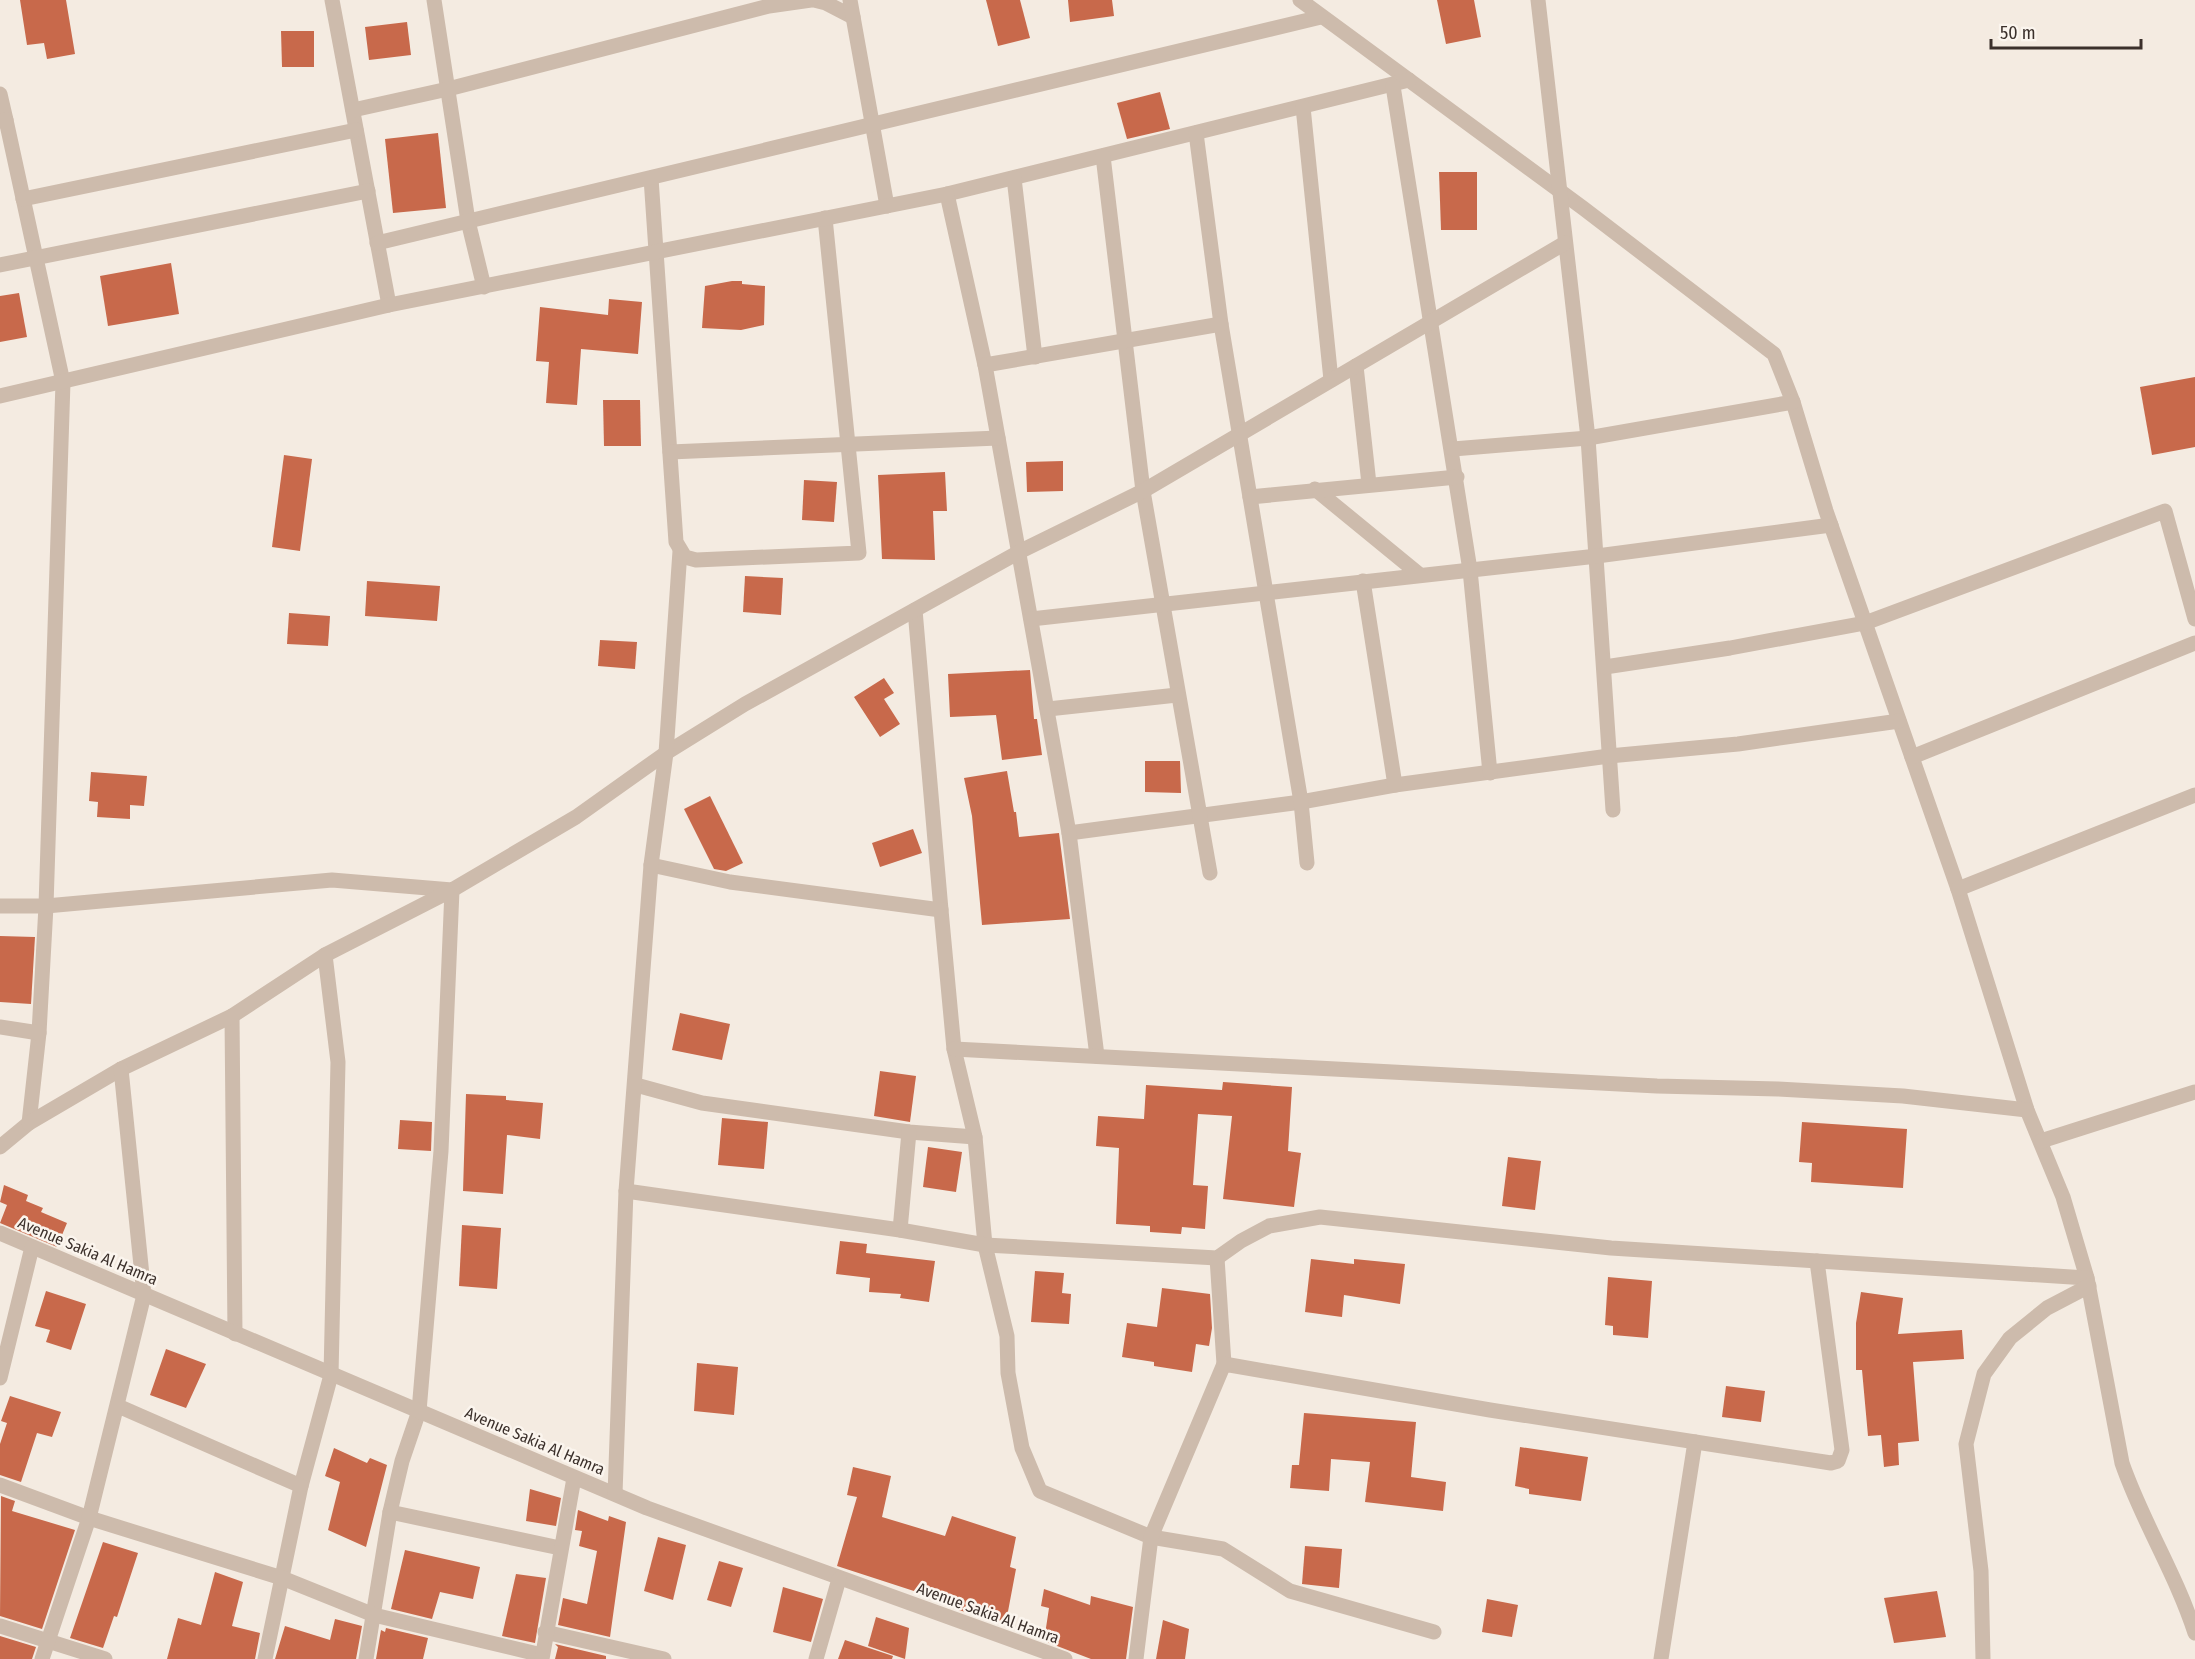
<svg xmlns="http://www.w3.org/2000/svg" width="2195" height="1659" font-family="'Fira Sans Condensed',sans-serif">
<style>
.building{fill:#c8694b}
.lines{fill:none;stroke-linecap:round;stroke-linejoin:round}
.minor{stroke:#cdbbac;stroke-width:15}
.labels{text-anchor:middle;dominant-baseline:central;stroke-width:5;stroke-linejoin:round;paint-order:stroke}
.street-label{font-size:16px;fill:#3b302b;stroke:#fbf5ee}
</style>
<rect width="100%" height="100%" fill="#f4ebe1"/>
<!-- building -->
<g class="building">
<path d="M20,0H66L75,54L47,59L44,43L27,45Z"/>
<path d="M986,0H1020L1030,38L998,46Z"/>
<path d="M1068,0H1112L1114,16L1070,22Z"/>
<path d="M1437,0H1474L1481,37L1446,44Z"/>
<path d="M407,22L411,55L369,60L365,27Z"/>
<path d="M281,31H314V67H282Z"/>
<path d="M1160,92L1170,129L1127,139L1117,103Z"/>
<path d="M438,133L446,208L393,213L385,139Z"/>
<path d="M1439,172H1477V230H1441Z"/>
<path d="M171,263L179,314L108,326L100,276Z"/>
<path d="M732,281H742V284L765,286L764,325L741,330L702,328L705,286Z"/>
<path d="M19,293L27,337L0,342V296Z"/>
<path d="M609,299L642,302L638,354L581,349L577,405L546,403L549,362L536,361L540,307L608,315Z"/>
<path d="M2195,377V447L2152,455L2140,387Z"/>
<path d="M603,400H640L641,446H604Z"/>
<path d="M284,455L312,459L300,551L272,547Z"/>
<path d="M1063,461V491L1027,492L1026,462Z"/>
<path d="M945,472L947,511H933L935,560L882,559L878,475Z"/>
<path d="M804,480L837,482L834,522L802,520Z"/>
<path d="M745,576L783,578L781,615L743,612Z"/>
<path d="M367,581L440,586L437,621L365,616Z"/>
<path d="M289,613L330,616L328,646L287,644Z"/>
<path d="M600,640L637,642L635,669L598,666Z"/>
<path d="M1030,670L1034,719H1037L1042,755L1002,760L996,715L950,717L948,674Z"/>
<path d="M884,678L894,693L884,699L900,724L880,737L854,697Z"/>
<path d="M1145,761H1180L1181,793L1145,792Z"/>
<path d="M1007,771L1014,812H1016L1019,837L1059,833L1070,919L982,925L972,816L964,778Z"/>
<path d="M91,772L147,776L144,806L130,805V819L97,817L98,802L89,801Z"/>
<path d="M710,796L743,863L726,871L714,869L684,809Z"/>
<path d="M913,829L922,853L880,867L872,843Z"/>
<path d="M0,936L35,937L31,1004L0,1002Z"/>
<path d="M680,1013L730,1024L722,1060L672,1050Z"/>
<path d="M880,1071L916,1076L910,1122L874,1116Z"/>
<path d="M1223,1082L1292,1087L1288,1151L1301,1153L1294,1207L1223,1199L1232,1116L1198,1114L1193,1185L1208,1186L1205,1229L1182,1227L1181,1234L1150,1232V1226L1116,1224L1119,1148L1096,1146L1098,1116L1144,1119L1146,1085L1222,1090Z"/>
<path d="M466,1094L506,1096V1100L543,1103L540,1139L507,1135L503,1194L463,1191Z"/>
<path d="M722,1118L768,1122L764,1169L718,1165Z"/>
<path d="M400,1120L432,1122L431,1151L398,1149Z"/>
<path d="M1802,1122L1907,1129L1903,1188L1811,1182L1812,1163L1799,1162Z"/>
<path d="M928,1147L962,1152L956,1192L923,1187Z"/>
<path d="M1508,1157L1541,1161L1535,1210L1502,1206Z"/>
<path d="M4,1185L28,1195L26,1201L43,1208L41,1212L67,1223L57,1247L0,1223L7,1205L0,1202Z"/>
<path d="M462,1225L501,1228L497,1289L459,1286Z"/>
<path d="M840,1241L867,1244L866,1253L935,1261L929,1302L900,1298L901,1294L869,1292L870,1278L836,1274Z"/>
<path d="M1311,1259L1354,1264V1259L1405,1264L1400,1304L1344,1295L1342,1317L1305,1312Z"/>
<path d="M1035,1271L1064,1273L1062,1293L1071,1294L1069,1324L1031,1322Z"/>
<path d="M1608,1277L1652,1281L1648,1338L1613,1335V1326L1605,1325Z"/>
<path d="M1162,1288L1210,1294L1212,1328L1209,1346L1196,1344L1192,1372L1154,1366V1362L1122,1357L1127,1323L1157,1327Z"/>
<path d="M46,1291L86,1304L71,1350L46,1342L50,1330L35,1326Z"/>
<path d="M1861,1292L1903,1298L1898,1334L1962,1330L1964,1359L1913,1362L1919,1441L1898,1443L1899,1465L1884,1467L1881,1435L1868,1436L1862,1370H1856V1323Z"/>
<path d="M166,1349L206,1364L186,1408L150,1395Z"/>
<path d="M697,1363L738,1367L734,1415L694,1411Z"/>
<path d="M1726,1386L1765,1391L1761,1422L1722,1417Z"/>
<path d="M10,1396L61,1412L52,1437L37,1433L21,1482L0,1475V1444L7,1423L1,1421Z"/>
<path d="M1304,1413L1416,1422L1411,1477L1446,1482L1443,1511L1365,1502L1370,1462L1331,1459L1329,1491L1290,1488L1292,1465H1299Z"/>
<path d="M1520,1447L1588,1457L1581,1501L1529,1494V1489L1515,1486Z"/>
<path d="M334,1448L367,1463L370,1458L387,1465L366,1547L328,1530L340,1482L325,1476Z"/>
<path d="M853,1467L891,1476L882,1517L945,1536L952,1516L1016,1537L1010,1567L1016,1569L1006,1622L958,1610L957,1605L837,1566L857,1497L847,1495Z"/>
<path d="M530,1489L561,1498L556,1526L526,1521Z"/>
<path d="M1,1496L15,1501L12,1511L75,1530L42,1629L0,1616Z"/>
<path d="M578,1510L608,1521L609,1516L626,1522L610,1637L558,1625L563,1598L587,1604L597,1551L579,1546L582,1531L575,1530Z"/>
<path d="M658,1537L686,1545L673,1600L644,1591Z"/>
<path d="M103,1542L138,1553L117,1617L114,1616L103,1648L70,1638Z"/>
<path d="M1305,1546L1342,1549L1339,1588L1302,1584Z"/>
<path d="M405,1550L480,1567L473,1599L440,1592L432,1619L391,1609Z"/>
<path d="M719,1561L743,1568L731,1607L707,1600Z"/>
<path d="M215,1572L243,1582L232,1626L260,1633L255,1659H167L178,1618L201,1625Z"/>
<path d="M516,1574L546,1578L535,1643L502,1636Z"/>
<path d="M783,1587L823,1599L811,1642L773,1632Z"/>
<path d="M1044,1589L1090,1605L1091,1596L1133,1607L1126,1659H1091L1044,1641L1049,1608L1041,1606Z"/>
<path d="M1937,1591L1946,1637L1894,1643L1884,1598Z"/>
<path d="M1487,1599L1518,1605L1512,1637L1482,1632Z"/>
<path d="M876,1617L909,1628L905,1659L868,1646Z"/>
<path d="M335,1619L362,1626L356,1659H275L285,1626L330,1640Z"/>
<path d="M1163,1620L1189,1629L1185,1659H1156Z"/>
<path d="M386,1628L428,1638L423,1659H376L381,1630L385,1632Z"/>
<path d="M0,1636L36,1647L32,1659H0Z"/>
<path d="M845,1640L893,1656L892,1659H838Z"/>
<path d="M555,1644L606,1656V1659H555L558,1647Z"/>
</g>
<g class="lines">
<!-- minor -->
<g class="minor">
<path d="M332,0L389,305"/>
<path d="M434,0L468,221L484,287"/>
<path d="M814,0L826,3L853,17"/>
<path d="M850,0L887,206"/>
<path d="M1300,0L1583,208L1774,354L1793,402L1826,511L1958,889L2027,1110L2063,1197L2087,1278L2122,1463C2142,1521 2176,1574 2195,1633"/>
<path d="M1538,0L1588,438L1613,810"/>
<path d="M1409,80L947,194L985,365L1069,833L1301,802L1395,785L1609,756L1738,744L1899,721"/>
<path d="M1393,86L1470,570L1490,773"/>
<path d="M0,94L6,120"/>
<path d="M1303,107L1331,380"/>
<path d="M353,110L448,89L769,6L811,0"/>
<path d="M0,121L6,120L63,382L46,906L39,1033L29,1123L0,1147"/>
<path d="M1196,133L1221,324L1301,802L1307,863"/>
<path d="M1103,156L1143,491L1210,873"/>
<path d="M651,178L676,542L685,557L696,560L859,553L825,218"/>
<path d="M1014,178L1035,357"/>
<path d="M23,199L356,130"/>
<path d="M377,243L1321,17"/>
<path d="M0,265L368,191"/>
<path d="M985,365L1221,324"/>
<path d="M1356,366L1369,484"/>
<path d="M0,396L389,305L947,194"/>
<path d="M1453,449L1588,438L1793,402"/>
<path d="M670,452L998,438"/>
<path d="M1315,489L1420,575"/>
<path d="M1250,497L1457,477"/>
<path d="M1363,581L1395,785"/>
<path d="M915,610L941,910"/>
<path d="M1031,619L1597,556L1831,525"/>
<path d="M1605,667L1730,648L1865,623L2165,511L2195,619"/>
<path d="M1048,709L1177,695"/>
<path d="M1912,757L2195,643"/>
<path d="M1069,833L1097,1056"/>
<path d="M651,865L730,882L941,910L954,1049L975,1137L985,1245L1007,1336L1008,1373L1022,1448L1040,1491L1151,1537L1223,1549L1290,1591L1434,1632"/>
<path d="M1958,889L2195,795"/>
<path d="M0,906H46L332,880L452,890L576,817L666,753L745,704L1019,552L1143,491L1565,243"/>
<path d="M325,955L452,890L441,1151L419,1411L402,1461L390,1512L366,1659"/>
<path d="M232,1016L235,1334"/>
<path d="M0,1027L39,1033"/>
<path d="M954,1049L1657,1086L1778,1089L1903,1096L2027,1110"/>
<path d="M636,1085L702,1103L909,1132L975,1137"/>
<path d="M29,1123L121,1069L232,1016L325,955L338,1062L331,1375L301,1486L265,1659"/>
<path d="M2041,1141L2195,1092"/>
<path d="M626,1191L900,1230L985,1245L1217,1258L1241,1241L1269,1226L1320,1217L1611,1248L2087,1278"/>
<path d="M900,1230L909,1132"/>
<path d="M0,1233L647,1508L1065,1659"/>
<path d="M1217,1258L1224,1364"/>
<path d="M0,1378L32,1247"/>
<path d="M118,1406L301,1486"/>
<path d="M0,1485L89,1518L282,1578L374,1615L542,1655"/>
<path d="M615,1494L626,1191L651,865L666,753L680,551"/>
<path d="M390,1512L560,1548"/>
<path d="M0,1626L105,1659"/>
<path d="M545,1632L664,1659"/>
<path d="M42,1659L89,1518L144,1295L121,1069"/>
<path d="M542,1659L574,1478"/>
<path d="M816,1659L839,1579"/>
<path d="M1136,1659L1151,1537L1224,1364L1490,1410L1831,1463L1838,1461L1842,1450L1817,1261"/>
<path d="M1661,1659L1695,1442"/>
<path d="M1983,1659L1981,1571L1966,1444L1984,1374L2010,1338L2047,1308L2089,1286"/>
</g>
</g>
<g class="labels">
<!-- street labels -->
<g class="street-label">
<text transform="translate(88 1251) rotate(23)">Avenue Sakia Al Hamra</text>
<text transform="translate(535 1441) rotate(23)">Avenue Sakia Al Hamra</text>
<text transform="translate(988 1613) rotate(20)">Avenue Sakia Al Hamra</text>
</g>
</g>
<!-- scale -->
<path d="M1991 39v9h150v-9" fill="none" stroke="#3b302b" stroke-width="3"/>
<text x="2000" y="39" font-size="18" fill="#3b302b" stroke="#fbf5ee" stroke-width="4.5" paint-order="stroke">50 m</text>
</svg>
